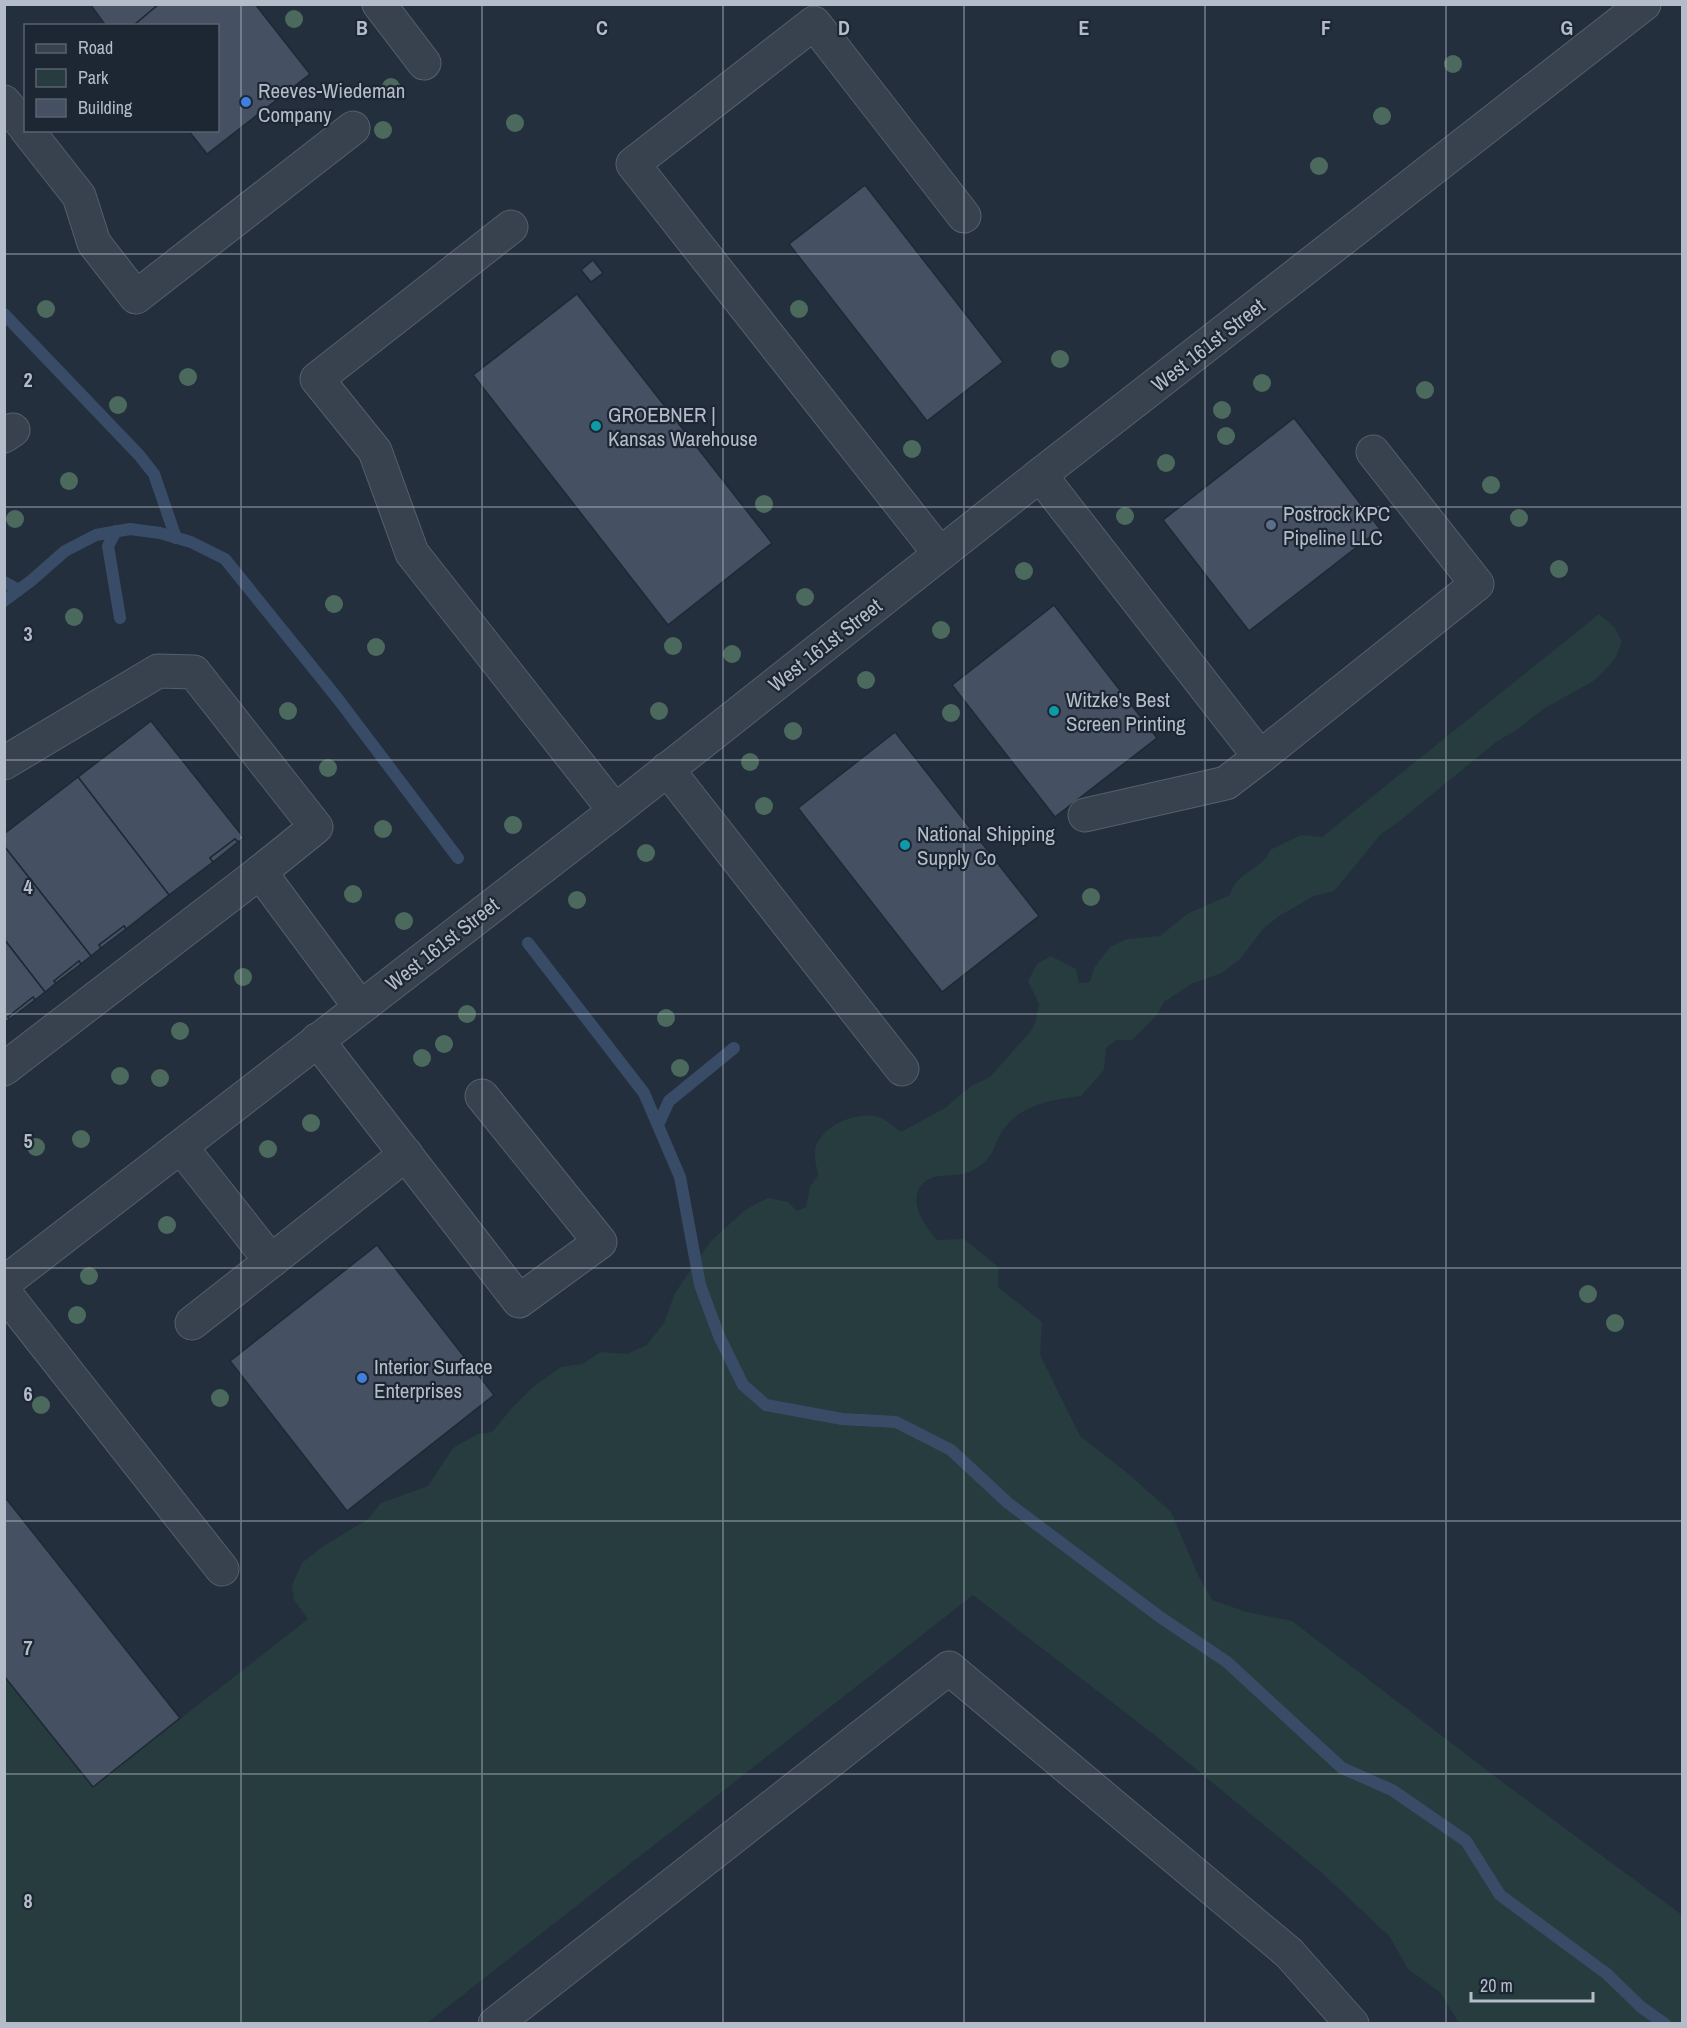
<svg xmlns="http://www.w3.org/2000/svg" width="1687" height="2028" font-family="'Archivo Narrow',sans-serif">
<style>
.green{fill:#263c3f}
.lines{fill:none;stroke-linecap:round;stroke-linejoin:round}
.stream{stroke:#394c67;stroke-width:12}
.building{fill:#455162;stroke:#1f2835;stroke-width:1.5}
.minor-casing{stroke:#565f6c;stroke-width:35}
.minor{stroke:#38414e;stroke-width:33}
.tree{fill:#4b6a5d}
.grid{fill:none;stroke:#b4bcc9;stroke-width:1.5;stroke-opacity:0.55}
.shop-dot{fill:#3f7fe0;stroke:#1d2633;stroke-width:2}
.culture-dot{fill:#0f9aa8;stroke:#1d2633;stroke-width:2}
.service-dot{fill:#5c6f8a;stroke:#1d2633;stroke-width:2}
.labels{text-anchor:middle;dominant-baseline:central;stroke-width:4.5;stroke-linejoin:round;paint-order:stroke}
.poi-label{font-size:21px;fill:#b4bcc9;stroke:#1d2633;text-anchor:start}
.street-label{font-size:21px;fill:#b4bcc9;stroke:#1d2633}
.grid-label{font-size:20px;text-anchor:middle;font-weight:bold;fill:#b4bcc9;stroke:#1d2633;stroke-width:4.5;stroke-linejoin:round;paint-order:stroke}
</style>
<rect width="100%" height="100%" fill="#242f3e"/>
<!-- green -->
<path class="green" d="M1599,614L1614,627L1622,642L1615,659L1595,680L1545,708L1516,730L1496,742L1401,820L1381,834L1334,891L1314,896L1279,916L1263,929L1240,959L1222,973L1191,984L1164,1002L1157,1015L1132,1040H1116L1106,1048L1104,1070L1081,1096C1052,1100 1017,1105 1001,1133C991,1151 995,1156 975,1169C957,1181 934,1168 920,1187C909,1204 926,1228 937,1240L964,1239L999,1268L998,1287L1042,1322L1040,1355L1080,1436L1125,1471L1171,1512L1198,1575L1212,1600L1247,1612L1292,1621L1497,1778L1682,1915V2023H1459L1440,1992L1408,1969L1390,1937L1321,1872L1157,1737L973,1595L427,2023H5L4,1676L93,1787L308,1619L294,1600L292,1585L302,1563L322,1547L368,1519L381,1503L428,1486L453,1448L478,1434L492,1432L512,1408L533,1387L561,1367L582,1364L601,1352L627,1354L647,1345L664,1323L675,1293L710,1242L745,1210L768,1198L788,1202L797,1211L806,1207L810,1187L818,1175C817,1168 814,1158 815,1151C818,1126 860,1109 881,1118C888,1121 895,1128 901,1132L945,1108L971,1086L990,1077L1031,1031L1036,1020L1039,1004L1028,981L1037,964L1051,956L1076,969L1079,983L1090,982L1094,968L1110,947L1127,939L1160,936L1187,914L1230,895C1236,871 1263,870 1270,850L1301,835L1322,837Z"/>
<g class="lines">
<!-- stream -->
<g class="stream">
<path d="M4,314L139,455L154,474L176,538"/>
<path d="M116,531L108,546L120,618"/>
<path d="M4,582L19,590"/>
<path d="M4,601L32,580L65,551L96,535L130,529L160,533L191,542L225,559L338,699L458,858"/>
<path d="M528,943L644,1093L680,1177L700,1285L719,1336L743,1385L766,1405L842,1419L896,1422L951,1450L1008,1503L1160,1617L1227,1662L1342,1768L1392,1790L1466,1841L1500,1895L1607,1974L1641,2007L1665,2024"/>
<path d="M658,1125L669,1101L734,1048"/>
</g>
</g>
<!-- building -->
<g class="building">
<path d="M90,4H159L133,26H106Z"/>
<path d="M159,4H255L310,74L207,154L188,130H218V26H133Z"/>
<path d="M865,185L1003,362L927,421L789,244Z"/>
<path d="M593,260L603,273L591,282L581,270Z"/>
<path d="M577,294L772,543L668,625L473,375Z"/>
<path d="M1294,418L1380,529L1249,631L1163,520Z"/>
<path d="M1054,605L1157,738L1055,817L952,685Z"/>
<path d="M151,721L244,838L238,842L235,839L210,858L213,862L169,895L78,777Z"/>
<path d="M895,732L1039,916L942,992L798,808Z"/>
<path d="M78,777L169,895L126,929L124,926L99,945L101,948L91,956L4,846V834Z"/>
<path d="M235,839L238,842L213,862L210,858Z"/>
<path d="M4,846L91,956L81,964L79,961L54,981L56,983L45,992L4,939Z"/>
<path d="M124,926L126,929L101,948L99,945Z"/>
<path d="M4,939L45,992L35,1000L33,997L8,1017L10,1019L4,1023Z"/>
<path d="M79,961L81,964L56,983L54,981Z"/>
<path d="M33,997L35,1000L10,1019L8,1017Z"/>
<path d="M377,1245L494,1395L347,1511L230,1361Z"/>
<path d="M4,1496L180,1718L93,1787L4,1676Z"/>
</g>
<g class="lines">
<!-- minor casing -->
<g class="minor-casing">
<g id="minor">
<path d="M379,4L424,63"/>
<path d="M4,102L26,128"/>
<path d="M27,130L79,196L94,243L136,297L353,128"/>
<path d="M511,227L317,379L375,451L412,553L615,811"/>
<path d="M4,436L13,430"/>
<path d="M1040,475L1260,757L1477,584L1373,452"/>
<path d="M940,554L633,164L814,23L964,216"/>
<path d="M4,763L158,671L194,672L316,827L260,872L360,1007"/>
<path d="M667,769L902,1069"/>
<path d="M1085,815L1226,783L1260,757"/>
<path d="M317,1040L519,1301L600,1242L482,1096"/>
<path d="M4,1069L260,872"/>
<path d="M181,1147L271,1261L406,1154"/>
<path d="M4,1283L615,811L1040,475L1644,4"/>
<path d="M4,1292L222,1569"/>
<path d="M192,1323L271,1261"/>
<path d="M495,2024L949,1668L1289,1953L1352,2024"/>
</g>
</g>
<!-- minor -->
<use href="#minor" class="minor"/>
</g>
<!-- trees -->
<g class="tree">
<circle cx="294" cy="19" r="9"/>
<circle cx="1453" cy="64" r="9"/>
<circle cx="391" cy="87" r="9"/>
<circle cx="1382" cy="116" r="9"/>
<circle cx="515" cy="123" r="9"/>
<circle cx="383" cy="130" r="9"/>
<circle cx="1319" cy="166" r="9"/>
<circle cx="46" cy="309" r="9"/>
<circle cx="799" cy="309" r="9"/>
<circle cx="1060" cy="359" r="9"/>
<circle cx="188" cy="377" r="9"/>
<circle cx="1262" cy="383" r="9"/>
<circle cx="1425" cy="390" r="9"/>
<circle cx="118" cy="405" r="9"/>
<circle cx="1222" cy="410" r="9"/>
<circle cx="1226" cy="436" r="9"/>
<circle cx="912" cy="449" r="9"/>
<circle cx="1166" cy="463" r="9"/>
<circle cx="69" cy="481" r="9"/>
<circle cx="1491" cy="485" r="9"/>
<circle cx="764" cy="504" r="9"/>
<circle cx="1125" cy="516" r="9"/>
<circle cx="1519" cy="518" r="9"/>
<circle cx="15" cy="519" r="9"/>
<circle cx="1559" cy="569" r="9"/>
<circle cx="1024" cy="571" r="9"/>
<circle cx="805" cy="597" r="9"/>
<circle cx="334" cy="604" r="9"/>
<circle cx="74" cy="617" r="9"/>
<circle cx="941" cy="630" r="9"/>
<circle cx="673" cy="646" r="9"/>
<circle cx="376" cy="647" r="9"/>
<circle cx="732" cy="654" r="9"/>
<circle cx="866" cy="680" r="9"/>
<circle cx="288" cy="711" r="9"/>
<circle cx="659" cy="711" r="9"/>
<circle cx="951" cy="713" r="9"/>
<circle cx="793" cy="731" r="9"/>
<circle cx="750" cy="762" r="9"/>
<circle cx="328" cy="768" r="9"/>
<circle cx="764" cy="806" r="9"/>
<circle cx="513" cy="825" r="9"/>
<circle cx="383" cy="829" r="9"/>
<circle cx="646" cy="853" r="9"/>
<circle cx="353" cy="894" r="9"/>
<circle cx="1091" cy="897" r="9"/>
<circle cx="577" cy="900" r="9"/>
<circle cx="404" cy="921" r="9"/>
<circle cx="243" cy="977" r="9"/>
<circle cx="467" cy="1014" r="9"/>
<circle cx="666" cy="1018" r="9"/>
<circle cx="180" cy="1031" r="9"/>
<circle cx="444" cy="1044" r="9"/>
<circle cx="422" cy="1058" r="9"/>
<circle cx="680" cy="1068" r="9"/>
<circle cx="120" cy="1076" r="9"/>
<circle cx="160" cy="1078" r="9"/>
<circle cx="311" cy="1123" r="9"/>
<circle cx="81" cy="1139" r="9"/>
<circle cx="36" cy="1147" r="9"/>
<circle cx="268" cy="1149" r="9"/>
<circle cx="167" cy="1225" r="9"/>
<circle cx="89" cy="1276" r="9"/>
<circle cx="1588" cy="1294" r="9"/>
<circle cx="77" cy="1315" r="9"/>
<circle cx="1615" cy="1323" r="9"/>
<circle cx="220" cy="1398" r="9"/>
<circle cx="41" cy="1405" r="9"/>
</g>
<!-- grid -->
<path class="grid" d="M241,4V2024M482,4V2024M723,4V2024M964,4V2024M1205,4V2024M1446,4V2024M4,254H1682M4,507H1682M4,760H1682M4,1014H1682M4,1268H1682M4,1521H1682M4,1774H1682"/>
<!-- markers -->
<g class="shop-dot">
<circle cx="246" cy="102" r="6"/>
<circle cx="362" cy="1378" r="6"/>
</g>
<g class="culture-dot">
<circle cx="596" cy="426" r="6"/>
<circle cx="1054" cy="711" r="6"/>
<circle cx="905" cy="845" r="6"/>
</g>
<circle class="service-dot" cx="1271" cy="525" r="6"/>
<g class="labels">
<!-- poi labels -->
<g class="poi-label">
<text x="258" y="90">Reeves-Wiedeman<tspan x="258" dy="24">Company</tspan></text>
<text x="608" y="414">GROEBNER |<tspan x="608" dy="24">Kansas Warehouse</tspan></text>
<text x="1283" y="513">Postrock KPC<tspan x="1283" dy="24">Pipeline LLC</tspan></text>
<text x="1066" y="699">Witzke's Best<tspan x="1066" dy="24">Screen Printing</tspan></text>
<text x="917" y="833">National Shipping<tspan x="917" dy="24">Supply Co</tspan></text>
<text x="374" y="1366">Interior Surface<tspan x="374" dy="24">Enterprises</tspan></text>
</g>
<!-- street labels -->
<g class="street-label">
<text transform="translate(1208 345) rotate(-38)">West 161st Street</text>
<text transform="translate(825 645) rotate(-38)">West 161st Street</text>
<text transform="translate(442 944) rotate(-38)">West 161st Street</text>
</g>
</g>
<g class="grid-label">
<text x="362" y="35">B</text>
<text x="602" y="35">C</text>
<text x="844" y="35">D</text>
<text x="1084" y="35">E</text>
<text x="1326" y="35">F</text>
<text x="1567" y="35">G</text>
<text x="28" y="387">2</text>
<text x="28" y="641">3</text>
<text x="28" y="894">4</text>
<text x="28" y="1148">5</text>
<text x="28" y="1401">6</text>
<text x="28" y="1655">7</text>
<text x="28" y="1908">8</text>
</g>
<!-- border -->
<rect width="1687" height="2028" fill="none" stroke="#b4bcc9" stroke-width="12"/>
<!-- legend -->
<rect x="24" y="24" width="195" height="108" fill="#1d2633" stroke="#59626f" stroke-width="1.5"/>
<rect x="36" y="44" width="30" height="9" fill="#38414e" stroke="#59626f" stroke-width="1.5"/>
<text x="78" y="54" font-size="18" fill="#b4bcc9">Road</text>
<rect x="36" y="69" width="30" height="18" fill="#263c3f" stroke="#59626f" stroke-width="1.5"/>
<text x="78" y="84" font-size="18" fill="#b4bcc9">Park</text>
<rect x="36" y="99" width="30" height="18" fill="#455162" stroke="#59626f" stroke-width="1.5"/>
<text x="78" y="114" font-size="18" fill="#b4bcc9">Building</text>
<!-- scale -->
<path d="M1471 1992v9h122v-9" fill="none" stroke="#b4bcc9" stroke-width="3"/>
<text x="1480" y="1992" font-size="18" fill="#b4bcc9" stroke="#1d2633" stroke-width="4.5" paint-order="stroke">20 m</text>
</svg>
